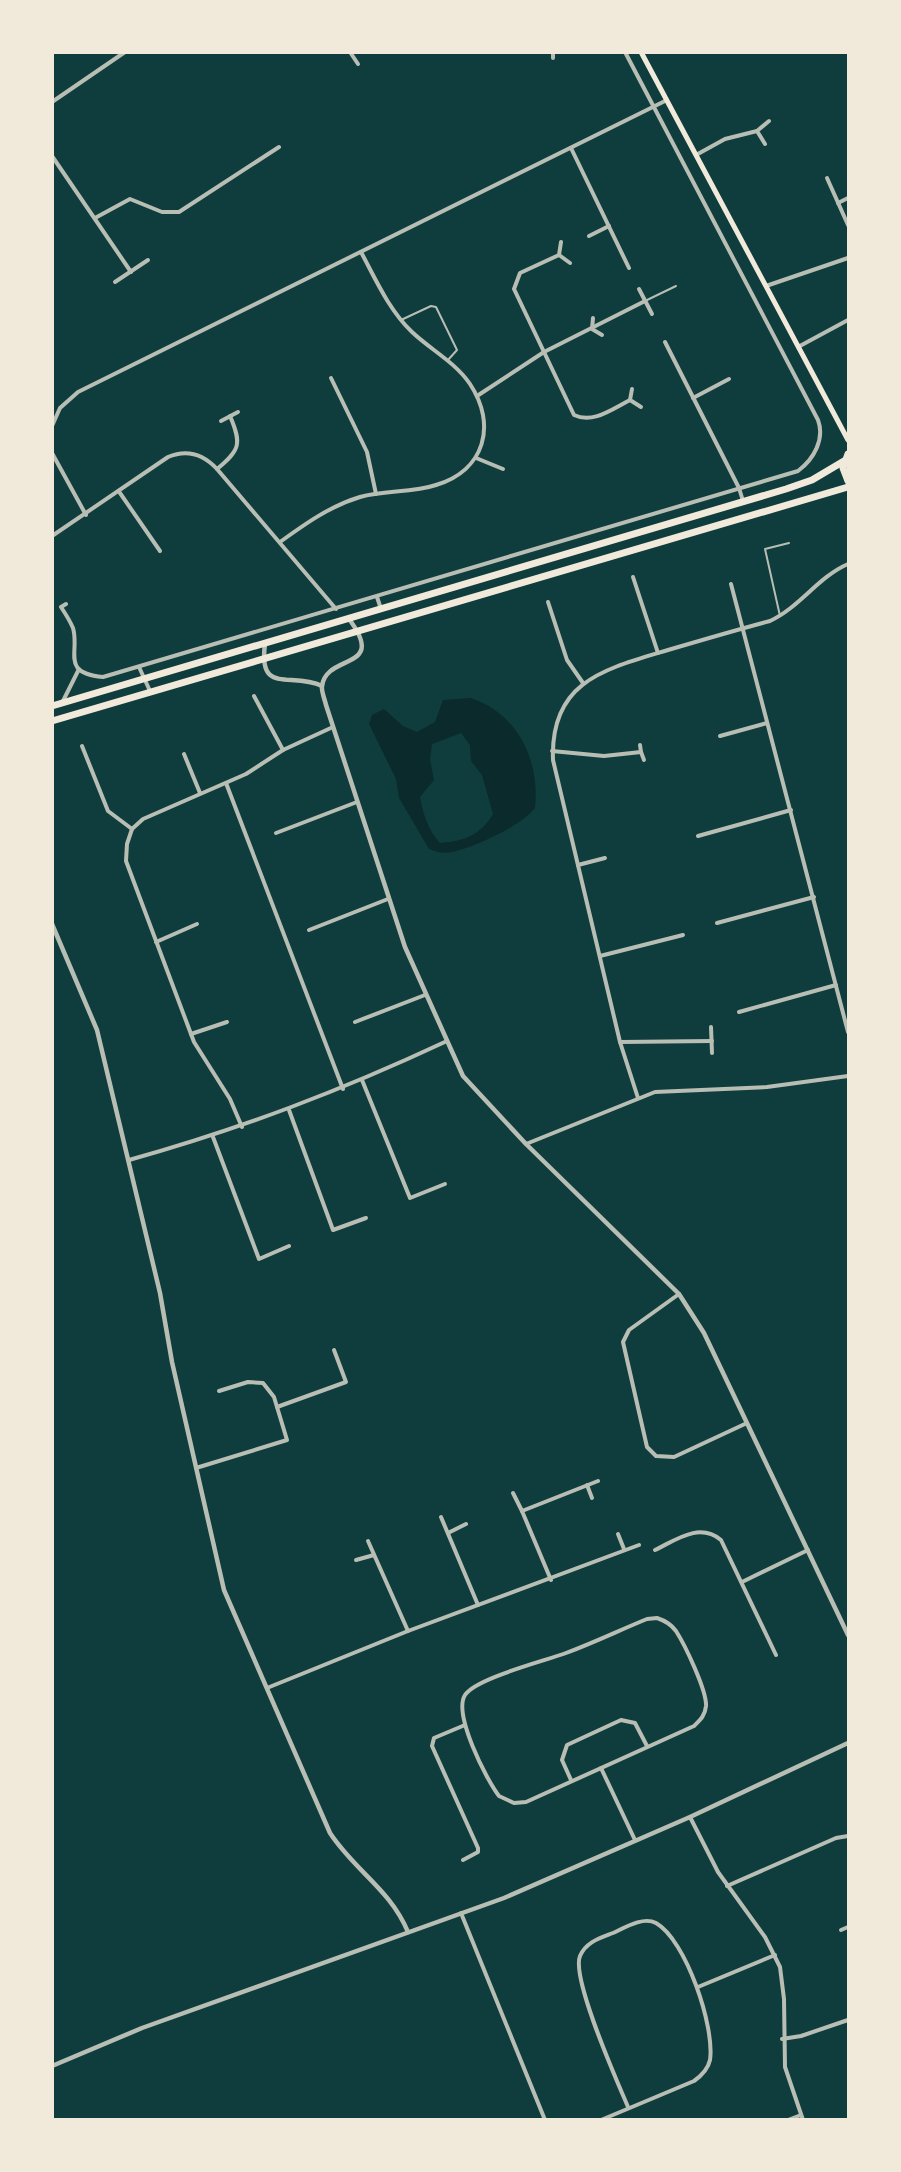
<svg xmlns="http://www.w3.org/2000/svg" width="901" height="2172" font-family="'Open Sans',sans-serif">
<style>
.water{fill:#0a2a2b;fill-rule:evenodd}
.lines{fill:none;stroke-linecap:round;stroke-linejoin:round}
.service{stroke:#b8beb3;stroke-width:2}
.minor{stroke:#b8beb3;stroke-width:4}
.tertiary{stroke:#b8beb3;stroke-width:4.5}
.secondary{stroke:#f1e9da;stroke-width:5}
.trunk{stroke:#f1e9da;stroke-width:7}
</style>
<rect width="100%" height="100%" fill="#0f3d3e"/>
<!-- water -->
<path class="water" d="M471,698C518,714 540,760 535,808C521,826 475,847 452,852C443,854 437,852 429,849L399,798L396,779L369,724L372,715L384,709L403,726L417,732L435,722L443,700ZM461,733L470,745L471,761L482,775L493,814C480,836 464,841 440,843C428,830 423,814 420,797L434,780L430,759L432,744Z"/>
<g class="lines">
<!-- service -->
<g class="service">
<path d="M645,301L676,286"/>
<path d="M401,320L431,306L436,307L457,350L448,360"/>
<path d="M780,616L765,549L789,543"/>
</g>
<!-- minor -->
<g class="minor">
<path d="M350,52L358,64"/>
<path d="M553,52V58"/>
<path d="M52,102L125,52"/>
<path d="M765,144L757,131L769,121"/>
<path d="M571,148L629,268"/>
<path d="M696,155L725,139L757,131"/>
<path d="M52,156L131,272"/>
<path d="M827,178L848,225"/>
<path d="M838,203L848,198"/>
<path d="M95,218L130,199L162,212H179L279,147"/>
<path d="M589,236L609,226"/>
<path d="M561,242L559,255L570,263"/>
<path d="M559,255L520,273L514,289L574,415C593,424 612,409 630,400"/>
<path d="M115,282L148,260"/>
<path d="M766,286L848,258"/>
<path d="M639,289L652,314"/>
<path d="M593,318L592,329L602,335"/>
<path d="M665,342L739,488L743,501"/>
<path d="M798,347L848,320"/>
<path d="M331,378L367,452L376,494"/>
<path d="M632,389L630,400L641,407"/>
<path d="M477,396L544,352L645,301"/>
<path d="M693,398L729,379"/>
<path d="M221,421L238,412"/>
<path d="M52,426L60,408L78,392L667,100"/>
<path d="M52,453L86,515"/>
<path d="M476,458L503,469"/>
<path d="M217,469C240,450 242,444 230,416"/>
<path d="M120,493L160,551"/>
<path d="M52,536L168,457C187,449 203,454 217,469L336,609"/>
<path d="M280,542C305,524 330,506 360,497C384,490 412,493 436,485C485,470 497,425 470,384C455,362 431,350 412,332C389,310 376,280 361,252"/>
<path d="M633,577L658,653"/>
<path d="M731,584L848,1032"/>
<path d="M377,597L381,609"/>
<path d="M548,602L567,660L583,683"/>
<path d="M66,604L61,607C65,613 70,621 73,628C80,652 60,673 103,677L798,471C814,459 825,439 818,420L625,52"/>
<path d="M139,667L150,691"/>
<path d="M254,696L283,750"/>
<path d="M62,703L79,669"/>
<path d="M720,736L767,723"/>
<path d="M640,745L641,752"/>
<path d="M82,746L108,811L132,829"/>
<path d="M552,751L604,756L641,752L644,760"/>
<path d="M184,754L200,793"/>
<path d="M226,783L343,1089"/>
<path d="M276,833L357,802"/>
<path d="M698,836L791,810"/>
<path d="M578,865L605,858"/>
<path d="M717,923L814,897"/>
<path d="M309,930L388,899"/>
<path d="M156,942L197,924"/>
<path d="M600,956L683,935"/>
<path d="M739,1012L836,985"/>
<path d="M355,1022L425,995"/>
<path d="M711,1027L712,1053"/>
<path d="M191,1034L227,1022"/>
<path d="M620,1042L712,1041"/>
<path d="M362,1080L410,1198L445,1184"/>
<path d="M638,1098L620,1042L553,760C550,681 605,669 668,650C702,640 736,630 770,621C800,607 818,577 848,564"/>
<path d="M289,1110L333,1230L366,1218"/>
<path d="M242,1127L230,1099L194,1042L126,861L127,844L132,829L143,819L246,774L283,750L333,727"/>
<path d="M213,1137L259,1259L289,1246"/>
<path d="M526,1144L655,1092L767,1087L848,1076"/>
<path d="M129,1160C243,1128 340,1091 447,1041"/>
<path d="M679,1294L629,1330L623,1342L647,1447L656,1456L674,1457L747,1423"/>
<path d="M277,1407L346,1382L334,1350"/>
<path d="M196,1468L287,1440L274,1397L263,1383L248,1382L219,1391"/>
<path d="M587,1485L592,1498"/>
<path d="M513,1493L522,1511"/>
<path d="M441,1517L478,1605"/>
<path d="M448,1533L466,1524"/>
<path d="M618,1534L624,1549"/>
<path d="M368,1541L408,1631"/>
<path d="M655,1550C676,1540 699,1522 721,1540L776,1655"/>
<path d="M356,1560L374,1555"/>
<path d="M551,1580L522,1511L598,1481"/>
<path d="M742,1582L808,1550"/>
<path d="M657,1618C666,1621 671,1624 676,1631C685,1645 707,1691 706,1706C705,1716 700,1720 694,1726L526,1802L514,1803L499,1796C486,1779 453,1714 465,1695C476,1678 545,1661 566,1653C593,1643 620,1630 647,1619Z"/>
<path d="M267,1688L408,1631L639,1545"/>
<path d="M601,1768L635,1840"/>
<path d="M571,1780L562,1760L567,1745L621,1720L635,1723L647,1746"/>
<path d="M690,1817L718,1872L765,1937L780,1967L784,1999L785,2067L803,2120"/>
<path d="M463,1860L478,1852V1848L432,1746L434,1738L465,1725"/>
<path d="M727,1886L836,1838L848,1836"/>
<path d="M461,1913L545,2120"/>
<path d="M841,1930L848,1927"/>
<path d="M698,1987L775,1955"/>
<path d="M782,2039L801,2036L848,2020"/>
<path d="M601,2120L694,2081C701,2076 708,2069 710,2060C715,2027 686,1940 656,1923C643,1916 624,1928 613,1933C600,1938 586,1942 580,1956C571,1978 617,2081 628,2107"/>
<path d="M788,2120L801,2115"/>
</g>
<!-- tertiary -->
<g class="tertiary">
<path d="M349,619C388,671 326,653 322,686C321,691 325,700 326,705L405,947L463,1076L526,1144L679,1294L704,1333L848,1635"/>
<path d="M265,644C258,696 291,671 322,686"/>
<path d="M52,924L97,1030L160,1293L172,1362L224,1590L330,1833C355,1871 390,1889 408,1932"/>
<path d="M52,2066L142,2028L504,1898L690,1817L848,1743"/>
</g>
<!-- secondary -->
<path class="secondary" d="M641,52L848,440"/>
<!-- trunk -->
<g class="trunk">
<path d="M848,454L843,468L848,481"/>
<path d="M52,706L786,489L812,480L844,461"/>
<path d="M52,721L848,487"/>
</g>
</g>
<!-- border -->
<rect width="901" height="2172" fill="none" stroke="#f1e9da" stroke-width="108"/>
</svg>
